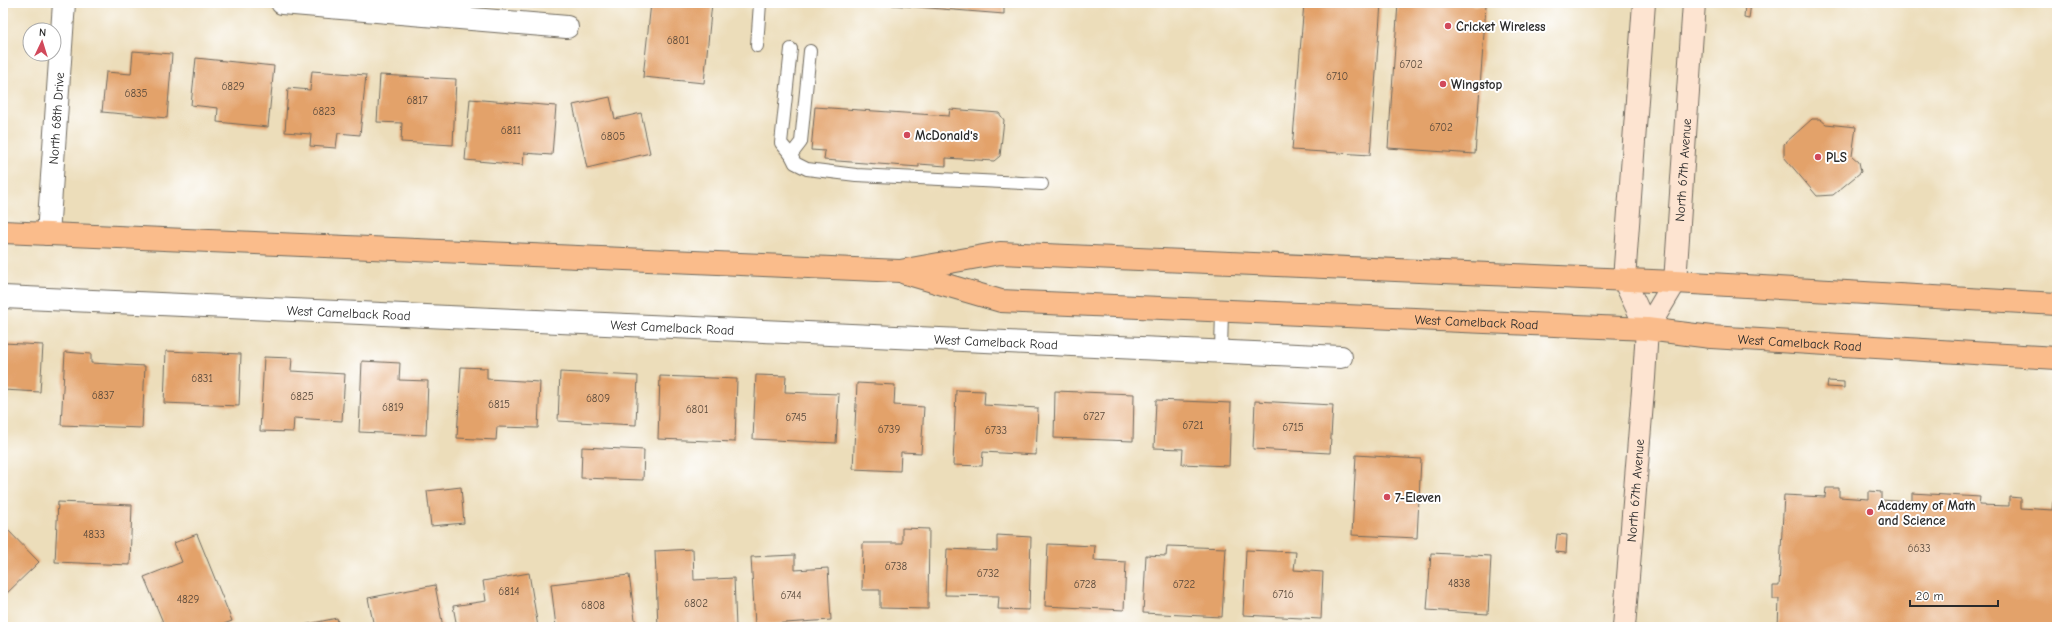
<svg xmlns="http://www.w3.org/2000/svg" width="2060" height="630" font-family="'Comic Neue',sans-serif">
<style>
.building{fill:#e3a26a}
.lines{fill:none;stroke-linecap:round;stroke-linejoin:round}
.lane-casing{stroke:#6f695d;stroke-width:14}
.street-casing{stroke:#6f695d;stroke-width:24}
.secondary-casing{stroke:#6f695d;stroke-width:24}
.primary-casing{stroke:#6f695d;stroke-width:24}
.lane{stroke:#fff;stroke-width:12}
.street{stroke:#fff;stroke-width:22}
.secondary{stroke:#fde4d1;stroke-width:22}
.primary{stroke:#fabc8b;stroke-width:22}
.poi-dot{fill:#d1495b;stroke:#fff;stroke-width:1.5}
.labels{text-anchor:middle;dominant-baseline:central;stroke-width:4;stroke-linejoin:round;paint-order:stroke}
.number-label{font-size:11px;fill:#59493b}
.poi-label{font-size:13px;font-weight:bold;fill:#2b2b2b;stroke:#fff;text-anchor:start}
.street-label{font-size:13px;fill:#2b2b2b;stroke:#fff}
</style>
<rect width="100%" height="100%" fill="#fff"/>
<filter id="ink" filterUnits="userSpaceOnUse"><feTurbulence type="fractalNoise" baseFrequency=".025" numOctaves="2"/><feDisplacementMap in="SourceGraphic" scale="8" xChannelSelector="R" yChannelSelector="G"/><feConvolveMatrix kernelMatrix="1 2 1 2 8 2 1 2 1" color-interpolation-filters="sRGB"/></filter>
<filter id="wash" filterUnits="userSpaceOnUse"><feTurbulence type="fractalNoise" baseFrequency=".012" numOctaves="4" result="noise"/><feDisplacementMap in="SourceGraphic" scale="16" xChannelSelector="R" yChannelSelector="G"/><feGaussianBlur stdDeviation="0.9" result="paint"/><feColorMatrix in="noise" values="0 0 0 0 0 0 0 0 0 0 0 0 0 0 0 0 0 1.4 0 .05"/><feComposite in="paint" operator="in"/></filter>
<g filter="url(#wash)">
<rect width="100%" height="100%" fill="#ecddba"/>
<g id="blocks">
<!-- building -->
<g class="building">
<path d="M651,3H712L704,83L643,77Z"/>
<path d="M879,3H1004V14L879,4Z"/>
<path d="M1304,3H1381L1370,155L1292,150Z"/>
<path d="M1398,3H1440L1486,6L1475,154L1388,148Z"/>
<path d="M1745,3H1751L1749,19L1744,18Z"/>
<path d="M133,51L172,54L167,118L102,112L106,72L131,74Z"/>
<path d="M196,58L274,66L268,127L217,122L218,108L191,105Z"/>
<path d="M312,71L366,75L360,135L338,133L336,148L310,146L311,134L285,132L288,88L310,90Z"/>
<path d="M380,75L456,79L453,145L401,142L402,123L377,122Z"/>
<path d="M610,97L615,119L641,113L650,153L587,168L573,105Z"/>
<path d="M470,99L556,106L552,155L524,153L523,165L465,160Z"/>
<path d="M815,107L949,116L950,109L999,113L1004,120L1000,156L994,161L946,158V166L919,164V167L824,160L825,151L811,150Z"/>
<path d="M1812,119H1820L1826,124L1856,127L1852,156L1859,162L1861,172L1833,195L1817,196L1784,157V144Z"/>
<path d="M3,343L43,345L40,392L3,390Z"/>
<path d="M166,351L241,354L239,406L164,403Z"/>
<path d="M65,352L91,354V363L145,366L142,428L61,425Z"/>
<path d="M264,357L292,358L291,371L345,374L342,421L294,418L293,432L260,431Z"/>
<path d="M362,361L400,363L399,380L428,381L426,435L359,432Z"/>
<path d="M461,367L487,368V379L540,382L538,428L497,427L496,440L457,438Z"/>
<path d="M560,372L638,376L636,425L558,421Z"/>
<path d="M756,375L786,376L785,392L839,394L836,443L753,439Z"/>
<path d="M660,376L737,379L735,442L658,439Z"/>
<path d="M1828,381L1844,382V388L1827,387Z"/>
<path d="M857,383L895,385L894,405L924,407L921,453L901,452L900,471L853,469Z"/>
<path d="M956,390L985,391L984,405L1038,408L1036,455L983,452L982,466L953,465Z"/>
<path d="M1055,391L1134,394L1133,441L1054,438Z"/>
<path d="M1156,400L1231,403L1229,466L1182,464L1183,449L1154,448Z"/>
<path d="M1255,401L1333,405L1330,453L1253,449Z"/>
<path d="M582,447L644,450L643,480L581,478Z"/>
<path d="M1356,455L1421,459L1417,538L1352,535Z"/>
<path d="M461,487L464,523L431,526L427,491Z"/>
<path d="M1826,488H1839V497L1869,499V491L1881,492V500L1912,502V493L1980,497L1979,505L2009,506V497L2021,498V508L2052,510L2053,502H2057V627H1778L1779,599H1773V586H1779L1784,495L1825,497Z"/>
<path d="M58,502L132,505L130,565L55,562Z"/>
<path d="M3,525L39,562L3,597Z"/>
<path d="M902,528L929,529L928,609L880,608V590H862L863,543H902Z"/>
<path d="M197,534L232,621L216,627H165L144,577L182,562L174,543Z"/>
<path d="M1557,534L1567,535L1566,553L1555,552Z"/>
<path d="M997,535L1031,537L1029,610L998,609L999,596L945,595L947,549L997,551Z"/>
<path d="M1048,544L1095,546L1094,560L1126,562L1124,610L1045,606Z"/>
<path d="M1167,546L1226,548L1222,617L1143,613L1146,555L1166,556Z"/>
<path d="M693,549L694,580L734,578L736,627H658L655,551Z"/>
<path d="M1246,550L1296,552L1294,570L1323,572L1321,619L1243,615Z"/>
<path d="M1431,553L1491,556L1488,614L1427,610Z"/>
<path d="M795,555V570L828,568L831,620L755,625L751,557Z"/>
<path d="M529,573L538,627H457L453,606L486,601L483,581Z"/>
<path d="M629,575L636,627H556L551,584Z"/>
<path d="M435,585L443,627H374L368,598Z"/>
<path d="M337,618L339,627H299V626Z"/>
</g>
</g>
</g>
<g filter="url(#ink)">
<use href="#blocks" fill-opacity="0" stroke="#6f695d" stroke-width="1"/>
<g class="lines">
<!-- lane casing -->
<g class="lane-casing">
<g id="lane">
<path d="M757,46L760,3"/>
<path d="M791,49L781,143L791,155L795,163L807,169L856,175L1042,184"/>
<path d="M791,155L801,142L810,51"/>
<path d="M1221,351L1222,310"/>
</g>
</g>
<!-- street casing -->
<g class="street-casing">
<g id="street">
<path d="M282,3L567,27"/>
<path id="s1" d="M48,234L64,3"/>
<path id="s2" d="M3,297L1341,357"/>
</g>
</g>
<!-- secondary casing -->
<g class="secondary-casing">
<g id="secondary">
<path id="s3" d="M1647,329L1675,282L1694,3"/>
<path id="s4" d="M1624,627L1644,378L1647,329L1624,280L1644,3"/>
</g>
</g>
<!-- primary casing -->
<g class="primary-casing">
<g id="primary">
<path d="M3,232L900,271L1000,253L1675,282L2057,304"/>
<path id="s5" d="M905,273L1001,301L1647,329L1711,337L2057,358"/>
</g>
</g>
<!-- lane -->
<use href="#lane" class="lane"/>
<!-- street -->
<use href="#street" class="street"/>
<!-- secondary -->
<use href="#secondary" class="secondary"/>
<!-- primary -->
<use href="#primary" class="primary"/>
</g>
</g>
<!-- markers -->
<g class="poi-dot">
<circle cx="1448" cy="26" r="4"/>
<circle cx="1443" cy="84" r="4"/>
<circle cx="907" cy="135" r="4"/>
<circle cx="1818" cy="157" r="4"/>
<circle cx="1387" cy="497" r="4"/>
<circle cx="1870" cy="512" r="4"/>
</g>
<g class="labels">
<!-- number labels -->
<g class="number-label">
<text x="678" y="40">6801</text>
<text x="1411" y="64">6702</text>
<text x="1337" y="76">6710</text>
<text x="233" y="86">6829</text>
<text x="136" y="93">6835</text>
<text x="417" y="100">6817</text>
<text x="324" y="111">6823</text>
<text x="1441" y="127">6702</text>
<text x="511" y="130">6811</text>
<text x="613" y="136">6805</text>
<text x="202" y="378">6831</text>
<text x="103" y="395">6837</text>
<text x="302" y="396">6825</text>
<text x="598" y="398">6809</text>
<text x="499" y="404">6815</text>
<text x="393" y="407">6819</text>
<text x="697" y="409">6801</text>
<text x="1094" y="416">6727</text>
<text x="796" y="417">6745</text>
<text x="1193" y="425">6721</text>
<text x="1293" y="427">6715</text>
<text x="889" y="429">6739</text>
<text x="996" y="430">6733</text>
<text x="94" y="534">4833</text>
<text x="1919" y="548">6633</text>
<text x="896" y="566">6738</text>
<text x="988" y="573">6732</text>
<text x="1459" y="583">4838</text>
<text x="1085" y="584">6728</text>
<text x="1184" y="584">6722</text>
<text x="509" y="591">6814</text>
<text x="1283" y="594">6716</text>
<text x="791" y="595">6744</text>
<text x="188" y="599">4829</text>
<text x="696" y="603">6802</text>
<text x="593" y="605">6808</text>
</g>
<!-- poi labels -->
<g class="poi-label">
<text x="1456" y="26">Cricket Wireless</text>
<text x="1451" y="84">Wingstop</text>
<text x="915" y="135">McDonald's</text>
<text x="1826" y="157">PLS</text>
<text x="1395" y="497">7-Eleven</text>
<text x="1878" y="505">Academy of Math<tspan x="1878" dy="15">and Science</tspan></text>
</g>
<!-- street labels -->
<g class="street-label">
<text stroke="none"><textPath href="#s1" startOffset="116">North 68th Drive</textPath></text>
<text stroke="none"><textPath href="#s3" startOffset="167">North 67th Avenue</textPath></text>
<text stroke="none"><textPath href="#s2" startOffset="346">West Camelback Road</textPath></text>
<text stroke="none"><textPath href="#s5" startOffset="576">West Camelback Road</textPath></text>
<text stroke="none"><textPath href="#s2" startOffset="670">West Camelback Road</textPath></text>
<text stroke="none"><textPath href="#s2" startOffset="994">West Camelback Road</textPath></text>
<text stroke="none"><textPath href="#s5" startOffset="900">West Camelback Road</textPath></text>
<text stroke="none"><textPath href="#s4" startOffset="137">North 67th Avenue</textPath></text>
</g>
</g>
<!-- margin -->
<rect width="2060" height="630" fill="none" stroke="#fff" stroke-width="16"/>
<!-- north arrow -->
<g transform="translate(42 42) rotate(4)"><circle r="19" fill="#ffffff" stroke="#aaaaaa"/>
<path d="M0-3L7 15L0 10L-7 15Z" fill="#d1495b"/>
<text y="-6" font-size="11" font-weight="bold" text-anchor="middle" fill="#2b2b2b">N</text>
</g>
<!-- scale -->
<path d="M1910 600v6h88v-6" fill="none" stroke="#2b2b2b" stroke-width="2"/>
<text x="1916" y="600" font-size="12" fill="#2b2b2b" stroke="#ffffff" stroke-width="3" paint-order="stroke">20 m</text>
</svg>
